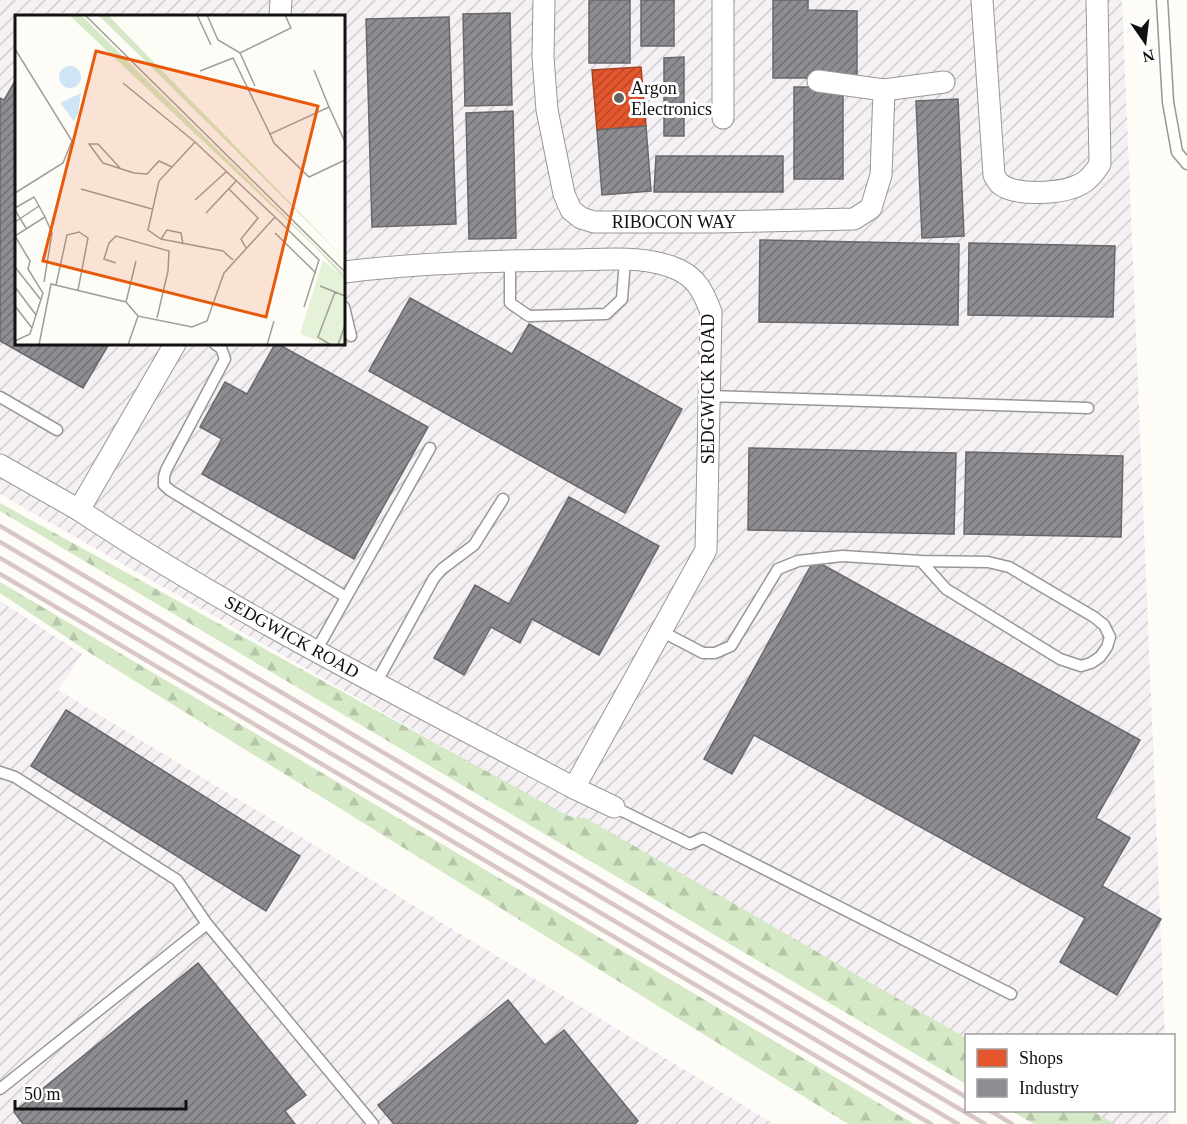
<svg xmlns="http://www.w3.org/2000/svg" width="1187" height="1124" font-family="'Times New Roman',serif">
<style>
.industrial{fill:url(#industrial-furrows);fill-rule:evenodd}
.forest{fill:url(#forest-firs)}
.shops{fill:url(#shops-hatch);stroke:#a54225;stroke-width:1.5}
.industry{fill:url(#industry-hatch);stroke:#68686b;stroke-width:1.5}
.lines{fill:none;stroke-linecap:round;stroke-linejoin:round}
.service-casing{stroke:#979795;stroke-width:13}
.minor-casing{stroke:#979795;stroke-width:23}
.service{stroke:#fffffe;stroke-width:10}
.minor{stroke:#fffffe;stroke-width:21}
.rail{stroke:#d8c7c6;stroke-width:4.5}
.poi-dot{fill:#646362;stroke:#fff;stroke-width:2}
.labels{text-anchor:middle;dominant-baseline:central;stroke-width:6;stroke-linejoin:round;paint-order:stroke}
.poi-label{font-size:18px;fill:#111;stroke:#fff;text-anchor:start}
.street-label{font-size:18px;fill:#111;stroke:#fff}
.inset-road{fill:none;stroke:#9f9e9b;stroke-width:1.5}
.view{fill:#e8590c;fill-opacity:0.15;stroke:#e8590c;stroke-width:3}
.inset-edge{fill:none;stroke:#111;stroke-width:3}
</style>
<defs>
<pattern id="industrial-furrows" width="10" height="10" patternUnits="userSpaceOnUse" patternTransform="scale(1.5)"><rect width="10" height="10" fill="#f5f0f3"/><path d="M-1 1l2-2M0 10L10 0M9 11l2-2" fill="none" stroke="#d1cdcf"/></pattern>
<pattern id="forest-firs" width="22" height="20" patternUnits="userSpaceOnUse" patternTransform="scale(1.5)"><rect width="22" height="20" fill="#d5e9c6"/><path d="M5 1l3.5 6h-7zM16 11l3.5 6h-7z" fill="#b6c7a9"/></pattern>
<pattern id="shops-hatch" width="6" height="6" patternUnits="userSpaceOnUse" patternTransform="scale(1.5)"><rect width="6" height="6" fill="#e4572e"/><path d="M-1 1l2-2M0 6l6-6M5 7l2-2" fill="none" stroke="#b74726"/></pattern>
<pattern id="industry-hatch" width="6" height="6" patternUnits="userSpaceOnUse" patternTransform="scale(1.5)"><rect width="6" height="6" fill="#8d8d92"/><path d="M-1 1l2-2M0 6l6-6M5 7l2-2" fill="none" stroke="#727276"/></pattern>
</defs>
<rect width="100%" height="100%" fill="#fdfcf7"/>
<!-- industrial -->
<g class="industrial">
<path d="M0,0H1122L1165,1035L966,1036V1045L0,494ZM16,16H344V344H16Z"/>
<path d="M0,601L82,654L58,690L774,1124H0Z"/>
<path d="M1082,1111H1168L1169,1124H1105Z"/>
</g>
<!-- forest -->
<g class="forest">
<path d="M0,503L566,815L576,818H585L629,843L966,1038V1084L0,511Z"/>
<path d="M0,582L914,1124H848L93,655L0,593Z"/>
<path d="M1011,1111H1092L1116,1124H1034Z"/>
</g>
<!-- shops -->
<path class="shops" d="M641,67L646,126L597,130L592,70Z"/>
<!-- industry -->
<g class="industry">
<rect x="589" y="0" width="41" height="63"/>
<rect x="641" y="0" width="33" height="46"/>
<path d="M773,0H808V10L857,11V78H773Z"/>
<path d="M510,13L512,105L465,106L463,14Z"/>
<path d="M449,17L456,224L372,227L366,19Z"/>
<path d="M684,57V136H664V58Z"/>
<path d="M16,79V344H109L83,388L0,341V98L4,100Z"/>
<rect x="794" y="87" width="49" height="92"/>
<path d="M958,99L964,236L922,238L916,101Z"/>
<path d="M513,111L516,238L469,239L466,113Z"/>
<path d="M646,126L651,191L602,195L597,130Z"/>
<path d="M656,156H783V192H654Z"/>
<path d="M760,240L959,244L958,325L759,322Z"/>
<path d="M969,243L1115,246L1113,317L968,315Z"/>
<path d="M410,298L512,354L529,324L682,409L625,513L369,371Z"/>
<path d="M275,344H278L428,427L354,559L202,474L222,439L200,427L225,382L247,394Z"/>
<path d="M749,448L956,453L954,534L748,530Z"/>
<path d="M966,452L1123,456L1121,537L964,534Z"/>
<path d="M569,497L659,546L599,655L532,619L520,643L491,627L464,675L434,658L475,585L509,604Z"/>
<path d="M814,560L1140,740L1096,818L1130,838L1102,886L1161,919L1117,995L1060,962L1085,918L754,735L732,774L704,759Z"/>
<path d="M66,710L300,856L266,911L31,766Z"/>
<path d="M198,963L306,1095L285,1111L295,1124H23L14,1112Z"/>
<path d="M508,1000L545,1045L564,1030L638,1121L635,1124H394L378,1105Z"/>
</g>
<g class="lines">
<!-- service casing -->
<g class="service-casing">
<g id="service">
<path d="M1162,0L1168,102L1177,152L1187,164"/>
<path d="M510,261V303L529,316L606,314L622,299L625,260"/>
<path d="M344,307L351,336"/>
<path d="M215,344L221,348L225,359L166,470L164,477V485L171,491L346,597"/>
<path d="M709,396L1088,408"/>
<path d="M0,397L57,430"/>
<path d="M661,631L703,653H715L731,646L778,569L798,561L842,556L921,561L988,562L1009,567L1094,617L1104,625L1110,637L1107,647L1100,657L1091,663L1081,666L1060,659L946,589L921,561"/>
<path d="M316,651L430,448"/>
<path d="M376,683L434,578L442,569L474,545L503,499"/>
<path d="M0,772L15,777L177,880L207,924L0,1089"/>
<path d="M614,807L690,844L703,838L1011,994"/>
<path d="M207,924L373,1124"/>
</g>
</g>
<!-- minor casing -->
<g class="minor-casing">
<g id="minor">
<path d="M544,0L543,57L547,110L564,194L571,210L581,218L594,222H714L854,219L871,208L881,175L884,90L818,81"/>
<path d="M723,0V118"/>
<path d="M982,0L994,175C994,175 998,182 999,183C1014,197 1063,194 1081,184C1089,180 1095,172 1100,164L1097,0"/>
<path d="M280,16L281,0"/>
<path d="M884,90L944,82"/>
<path d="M344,272C418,263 492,261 566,260C603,260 645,254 679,270C698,279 704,294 711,312L706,550L574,788"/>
<path d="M0,465L79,510L175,344"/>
<path d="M79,510C237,615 407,699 574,788L614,807"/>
</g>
</g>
<!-- service -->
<use href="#service" class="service"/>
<!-- minor -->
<use href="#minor" class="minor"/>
<!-- rail -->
<g class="rail">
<path d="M0,526L966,1097"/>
<path d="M0,542L985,1124"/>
<path d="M0,558L958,1124"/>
<path d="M0,574L931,1124"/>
<path d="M989,1110L1012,1124"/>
</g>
</g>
<!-- markers -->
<circle class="poi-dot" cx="619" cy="98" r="6"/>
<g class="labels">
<!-- poi labels -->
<g class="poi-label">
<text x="631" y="88">Argon<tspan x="631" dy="21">Electronics</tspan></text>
</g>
<!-- street labels -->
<g class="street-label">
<text x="674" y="222">RIBOCON WAY</text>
<text transform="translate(708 389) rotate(-90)">SEDGWICK ROAD</text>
<text transform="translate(292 637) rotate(29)">SEDGWICK ROAD</text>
</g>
</g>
<!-- overview -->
<g transform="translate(15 15)">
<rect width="330" height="330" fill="#fdfcf7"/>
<path d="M308,245L330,264V330H303L304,326L285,319Z" fill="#e5f2d8"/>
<path d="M54,0H66L330,260V265L300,232ZM83,0H93L330,244L120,36Z" fill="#d5e9c6"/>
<path d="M44 62a11 11 0 1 1 22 0a11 11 0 1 1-22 0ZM66,78L63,99L59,106L45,88Z" fill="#cfe5f6"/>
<path class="inset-road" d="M70,0L330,257M182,0L196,30M192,0L203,25L225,38L276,13L270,0M0,34L57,126L48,148L0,178M225,38L240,71M299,55L314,92M185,56L218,43L255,119M108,68L180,127L260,202M180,127L144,166L133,215L146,224L208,236L218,245M330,127L314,92L255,119L259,128L294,162L330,145M105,153L83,129H74L88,148L119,158L132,159L144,146L157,152M66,174L137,194M214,174L243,203L226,224L231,233M180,185L212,156M0,193L19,182L30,202L0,221M0,195L11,213M191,198L222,165M0,207L24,191M260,218L301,258M0,221L15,246L13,254L28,278L15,319L0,326M146,224L152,215L166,218L168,229M101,248L89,244L94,228L101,221L154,236L153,256L142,303M0,252L26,285M29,267L37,218L30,202M41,270L52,220L64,217L73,223L63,275M305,271L330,281M0,272L21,300M111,287L121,246M0,291L17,313M24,330L36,269L111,287L123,301M113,330L123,301L177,312L192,306L209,258L260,202L304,245L289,292M252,330L259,306M316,330L303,322L320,277M323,330L330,310"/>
<path class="view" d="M81,36L303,91L251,302L28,246Z"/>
<rect width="330" height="330" class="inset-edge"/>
</g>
<!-- legend -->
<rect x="965" y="1034" width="210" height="78" fill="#ffffff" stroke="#a0a0a0" stroke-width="1.5"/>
<rect x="977" y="1049" width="30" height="18" fill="#e4572e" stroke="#a0a0a0" stroke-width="1.5"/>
<text x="1019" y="1064" font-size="18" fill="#111111">Shops</text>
<rect x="977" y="1079" width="30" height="18" fill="#8d8d92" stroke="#a0a0a0" stroke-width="1.5"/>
<text x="1019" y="1094" font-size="18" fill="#111111">Industry</text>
<!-- north arrow -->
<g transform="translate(1145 42) rotate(166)" stroke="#ffffff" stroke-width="4.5" paint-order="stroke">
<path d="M0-4.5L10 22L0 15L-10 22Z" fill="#111111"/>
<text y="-9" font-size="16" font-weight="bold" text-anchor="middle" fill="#111111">N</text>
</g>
<!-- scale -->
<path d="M15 1100v9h171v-9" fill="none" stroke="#111111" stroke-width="3"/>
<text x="24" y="1100" font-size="18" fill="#111111" stroke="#ffffff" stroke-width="4.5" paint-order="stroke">50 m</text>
</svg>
